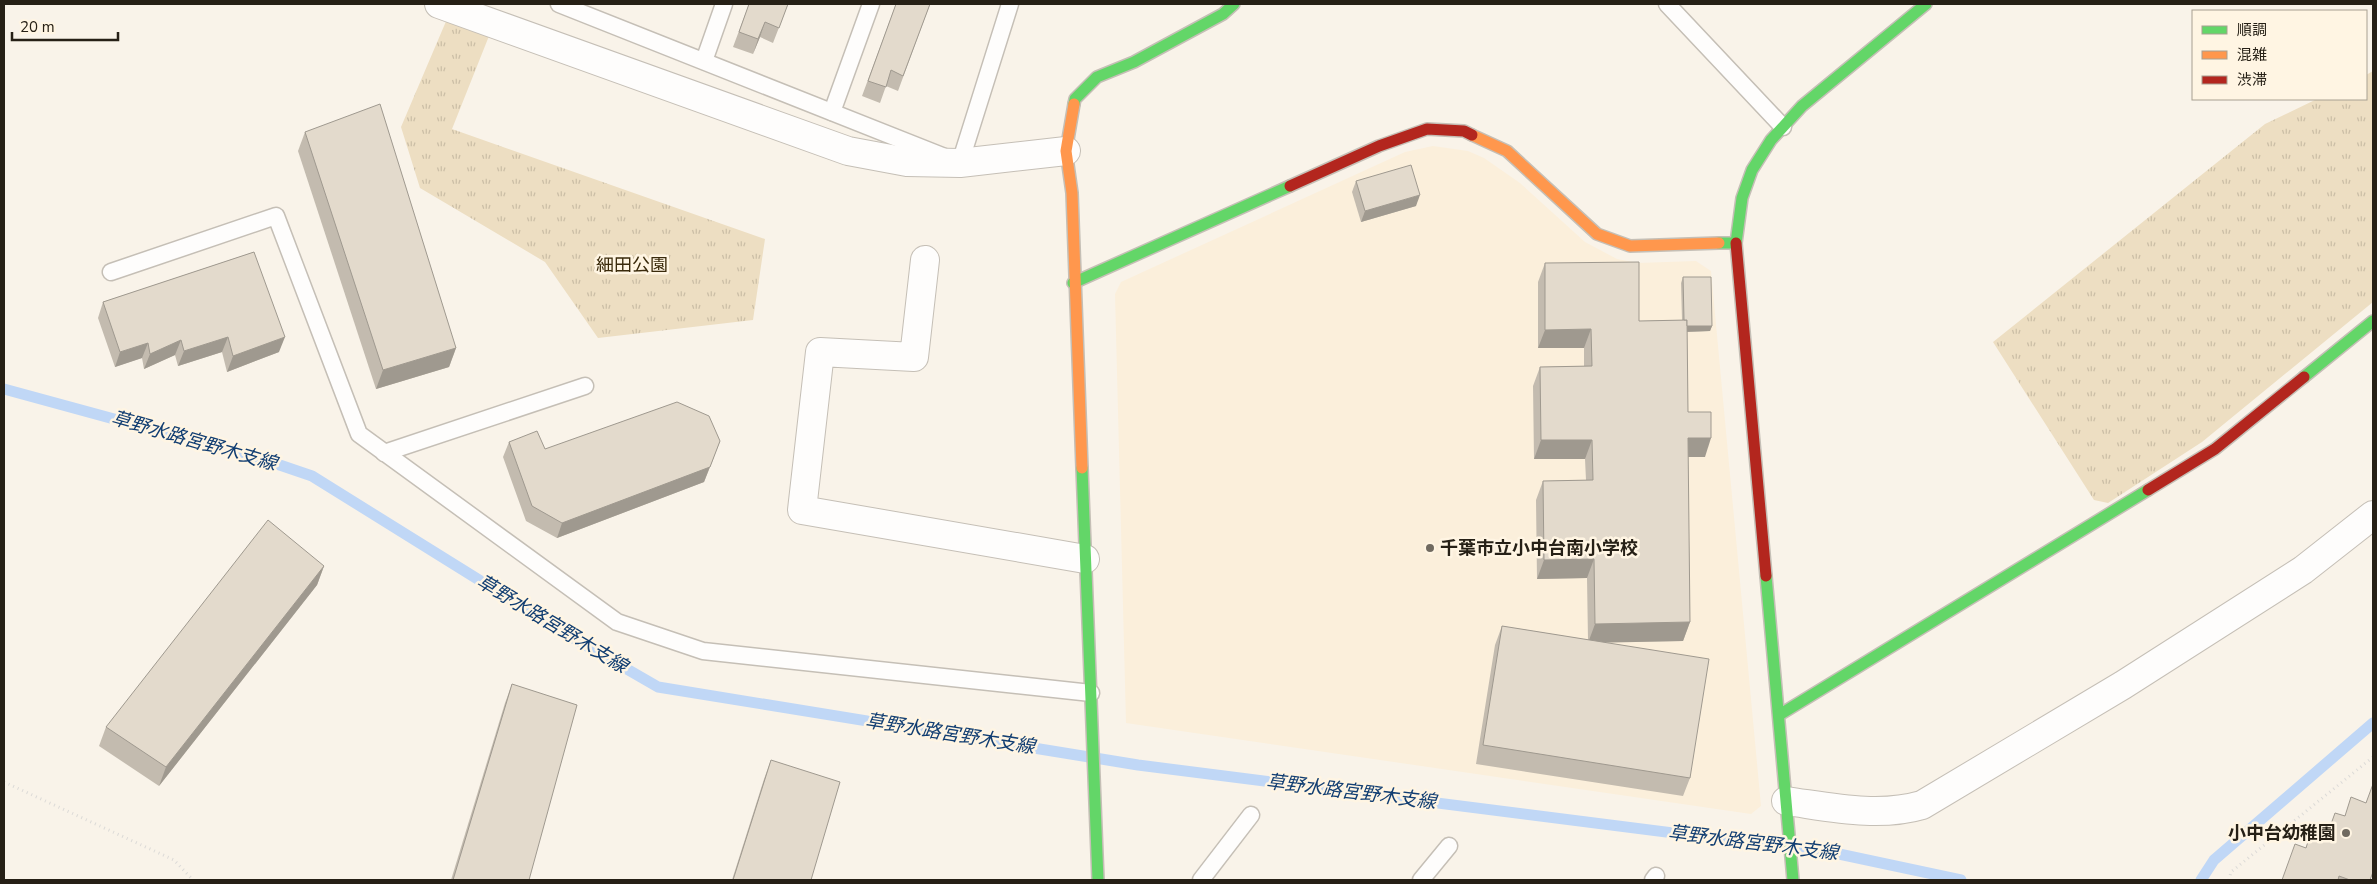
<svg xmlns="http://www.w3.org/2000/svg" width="2377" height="884" font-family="'Nunito Sans','Noto Sans JP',sans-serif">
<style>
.built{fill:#fbefdb}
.park{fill:url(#park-tufts)}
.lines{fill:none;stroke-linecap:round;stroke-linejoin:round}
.stream{stroke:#c0d7f6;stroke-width:11}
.lane-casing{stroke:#c5bfb6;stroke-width:19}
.street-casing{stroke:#c5bfb6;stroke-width:30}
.fast-casing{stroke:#c5bfb6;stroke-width:14}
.slow-casing{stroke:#c5bfb6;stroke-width:14}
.jam-casing{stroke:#c5bfb6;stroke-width:14}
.path{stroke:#dcdad7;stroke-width:3;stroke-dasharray:1 4;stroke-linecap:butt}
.lane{stroke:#fefdfc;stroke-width:16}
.street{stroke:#fefdfc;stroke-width:28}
.fast{stroke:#63d668;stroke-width:11}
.slow{stroke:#ff974d;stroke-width:11}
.jam{stroke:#b3261e;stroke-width:11}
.wall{fill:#c3bbaf}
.shaded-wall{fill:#9f998f}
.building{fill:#e3dacc;stroke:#9f998f}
.poi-dot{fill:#706a60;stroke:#fff5e3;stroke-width:2}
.labels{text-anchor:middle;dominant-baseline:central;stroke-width:5;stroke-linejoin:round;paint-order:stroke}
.park-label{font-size:18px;fill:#3a2a0b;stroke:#fff5e3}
.poi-label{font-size:18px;font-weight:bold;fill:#262016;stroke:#fff5e3;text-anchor:start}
.water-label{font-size:19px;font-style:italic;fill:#123e72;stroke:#fff5e3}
</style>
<defs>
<pattern id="park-tufts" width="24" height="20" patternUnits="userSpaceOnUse" patternTransform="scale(1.25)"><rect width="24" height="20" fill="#eddec2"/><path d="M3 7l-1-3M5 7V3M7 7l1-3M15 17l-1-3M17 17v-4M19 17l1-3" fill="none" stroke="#cbbea6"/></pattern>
</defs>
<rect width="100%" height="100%" fill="#f9f3e9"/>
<!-- built -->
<path class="built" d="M1433,146L1468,151L1484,158L1520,183L1585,242L1617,259L1638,263L1696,261L1711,271L1761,806L1751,814L1126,723L1115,294L1121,282L1405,152Z"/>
<!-- park -->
<g class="park">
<path d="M447,19L489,36L452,129L765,239L753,320L598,338L545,262L420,188L401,127Z"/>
<path d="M2373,71V302L2202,442L2108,503L2094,500L1993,342L2265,124L2317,99H2366V75Z"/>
</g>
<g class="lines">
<!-- stream -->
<g class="stream">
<path d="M4,389L268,461L312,476L561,631L658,687L1138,765L1839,854L1961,880"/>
<path d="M2201,880L2214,860L2373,723"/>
</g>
<!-- lane casing -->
<g class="lane-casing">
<g id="lane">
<path d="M559,4L960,163L1010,4"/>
<path d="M1667,4L1783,127"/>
<path d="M704,61L724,4"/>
<path d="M832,112L871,4"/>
<path d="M111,272L276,216L359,434L617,622L703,651L1091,693"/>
<path d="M384,453L585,386"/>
<path d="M1201,880L1251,815"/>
<path d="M1421,880L1449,846"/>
<path d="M1653,880L1656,876"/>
</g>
</g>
<!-- street casing -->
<g class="street-casing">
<g id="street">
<path d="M439,4L848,151L907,162L960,163L1066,151"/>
<path d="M925,260L914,357L820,352L802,510L1085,559"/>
<path d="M1786,801C1830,807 1878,818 1922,805L2123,685L2303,570L2373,515"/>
</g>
</g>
<!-- fast casing -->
<g class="fast-casing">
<g id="fast">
<path d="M1074,104L1075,99L1097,77L1134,62L1223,14L1234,4"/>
<path d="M1719,243H1736L1742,198L1752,170L1771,140L1802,106L1926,4"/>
<path d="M1073,283L1290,186"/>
<path d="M2304,377L2373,321"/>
<path d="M1082,468L1098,880"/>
<path d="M1766,576L1793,880"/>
<path d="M1779,715L2148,490"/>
</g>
</g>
<!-- slow casing -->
<g class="slow-casing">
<g id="slow">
<path d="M1074,104L1066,151L1072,193L1082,468"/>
<path d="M1472,135L1507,151L1597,234L1630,246L1719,243"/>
</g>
</g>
<!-- jam casing -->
<g class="jam-casing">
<g id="jam">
<path d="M1290,186L1379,146L1427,129L1464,131L1472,135"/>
<path d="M1736,243L1766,576"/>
<path d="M2148,490L2215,449L2304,377"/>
</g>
</g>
<!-- path -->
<g class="path">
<path d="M4,782L174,860L193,880"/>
<path d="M2229,880L2231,872L2373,757"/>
</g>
<!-- lane -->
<use href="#lane" class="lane"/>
<!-- street -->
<use href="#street" class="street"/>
<!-- fast -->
<use href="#fast" class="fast"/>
<!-- slow -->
<use href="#slow" class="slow"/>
<!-- jam -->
<use href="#jam" class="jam"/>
</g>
<!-- wall -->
<g class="wall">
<path d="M749,4H788L773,43L760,37L753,54L733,47Z"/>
<path d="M896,4H930L898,91L886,86L880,103L862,96Z"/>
<path d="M305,132L456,348L449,367L376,389L298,151Z"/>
<path d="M1356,181L1416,206L1361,222L1352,192Z"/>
<path d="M254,252L279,352L227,372L222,352L178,366L175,355L144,369L142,358L115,367L98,318L103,302Z"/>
<path d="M1545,263L1639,321L1682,320L1681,283L1683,277L1712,326L1710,331L1687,332L1688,412L1705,457H1688L1690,622L1683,641L1604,642L1690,778L1683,796L1476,764L1495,645L1502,626L1588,640L1587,578L1537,579L1536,500L1543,481L1586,480L1585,459H1534L1533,386L1540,367L1584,366V348H1538V282Z"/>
<path d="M509,442L545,449L714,457L704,482L557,538L526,521L503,457Z"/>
<path d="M324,566L317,585L159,786L99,746L106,727Z"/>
<path d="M512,684L529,880H451L505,703Z"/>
<path d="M771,760L811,880H732L764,779Z"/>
<path d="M2366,803L2370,880H2282L2306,848L2326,838L2344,816Z"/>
</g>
<!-- shaded-wall -->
<g class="shaded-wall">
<path d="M765,22L760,37L753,54L758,39Z"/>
<path d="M1420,195L1416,206L1361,222L1365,211Z"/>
<path d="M1684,326H1712L1710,331L1682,332Z"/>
<path d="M1591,329L1584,348H1538L1545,330Z"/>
<path d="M228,337L222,352L178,366L184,351Z"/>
<path d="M285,337L279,352L227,372L233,356Z"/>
<path d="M181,340L175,355L144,369L150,354Z"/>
<path d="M148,343L142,358L115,367L120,352Z"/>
<path d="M456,348L449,367L376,389L383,370Z"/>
<path d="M1688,438H1711L1705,457H1681Z"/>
<path d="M1541,440H1592L1585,459H1534Z"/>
<path d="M720,441L704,482L557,538L562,523Z"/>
<path d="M1594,559L1587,578L1537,579L1544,560Z"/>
<path d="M324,566L317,585L159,786L166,767Z"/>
<path d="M1690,622L1683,641L1588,643L1595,624Z"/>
</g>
<!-- building -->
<g class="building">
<path d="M749,4H788L779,28L765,22L758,39L739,32Z"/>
<path d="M896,4H930L903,76L891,70L886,87L868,81Z"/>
<path d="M380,104L456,348L383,370L305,132Z"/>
<path d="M1411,165L1420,195L1365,211L1356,181Z"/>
<path d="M254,252L285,337L233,356L228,337L184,351L181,340L150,354L148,343L120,352L103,302Z"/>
<path d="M1639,262V321L1687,320L1688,412H1711V438H1688L1690,622L1595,624L1594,559L1544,560L1543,481L1593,480L1592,440H1541L1540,367L1592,366L1591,329L1545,330V263Z"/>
<path d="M1683,277H1711L1712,326H1687V320H1684Z"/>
<path d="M677,402L709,416L720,441L710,467L562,523L532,506L509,442L537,431L545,449Z"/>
<path d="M268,520L324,566L166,767L106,727Z"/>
<path d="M1502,626L1709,659L1690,778L1483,745Z"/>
<path d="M512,684L577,705L529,880H453Z"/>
<path d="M771,760L840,782L811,880H733Z"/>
<path d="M2373,784V872L2370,880H2350L2339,876L2338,880H2282L2295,844L2306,848L2311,832L2326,838L2335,813L2345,816L2351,797L2366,803Z"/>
</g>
<!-- markers -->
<g class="poi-dot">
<circle cx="1430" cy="548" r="5"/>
<circle cx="2346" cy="833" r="5"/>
</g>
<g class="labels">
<!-- park labels -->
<g class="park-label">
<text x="632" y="265">細田公園</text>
</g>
<!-- poi labels -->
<g class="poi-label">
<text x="1440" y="548">千葉市立小中台南小学校</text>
<text x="2336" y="833" text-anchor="end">小中台幼稚園</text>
</g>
<!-- water labels -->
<g class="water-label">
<text transform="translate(194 441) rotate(16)">草野水路宮野木支線</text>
<text transform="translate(552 624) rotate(31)">草野水路宮野木支線</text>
<text transform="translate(950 734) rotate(9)">草野水路宮野木支線</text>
<text transform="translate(1351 792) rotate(7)">草野水路宮野木支線</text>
<text transform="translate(1753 843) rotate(7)">草野水路宮野木支線</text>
</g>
</g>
<!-- border -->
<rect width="2377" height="884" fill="none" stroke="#262016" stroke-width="10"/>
<!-- legend -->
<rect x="2192" y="10" width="175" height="90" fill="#fff5e3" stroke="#a8a091"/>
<rect x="2202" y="26" width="25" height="8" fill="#63d668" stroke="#a8a091"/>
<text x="2237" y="35" font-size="15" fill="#262016">順調</text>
<rect x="2202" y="51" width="25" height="8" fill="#ff974d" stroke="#a8a091"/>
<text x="2237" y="60" font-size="15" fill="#262016">混雑</text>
<rect x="2202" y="76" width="25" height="8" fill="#b3261e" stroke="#a8a091"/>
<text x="2237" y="85" font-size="15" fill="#262016">渋滞</text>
<!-- scale -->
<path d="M12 32v8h106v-8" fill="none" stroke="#262016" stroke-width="2.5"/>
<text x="20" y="32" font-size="15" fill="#262016" stroke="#fff5e3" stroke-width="4" paint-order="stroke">20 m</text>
</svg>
